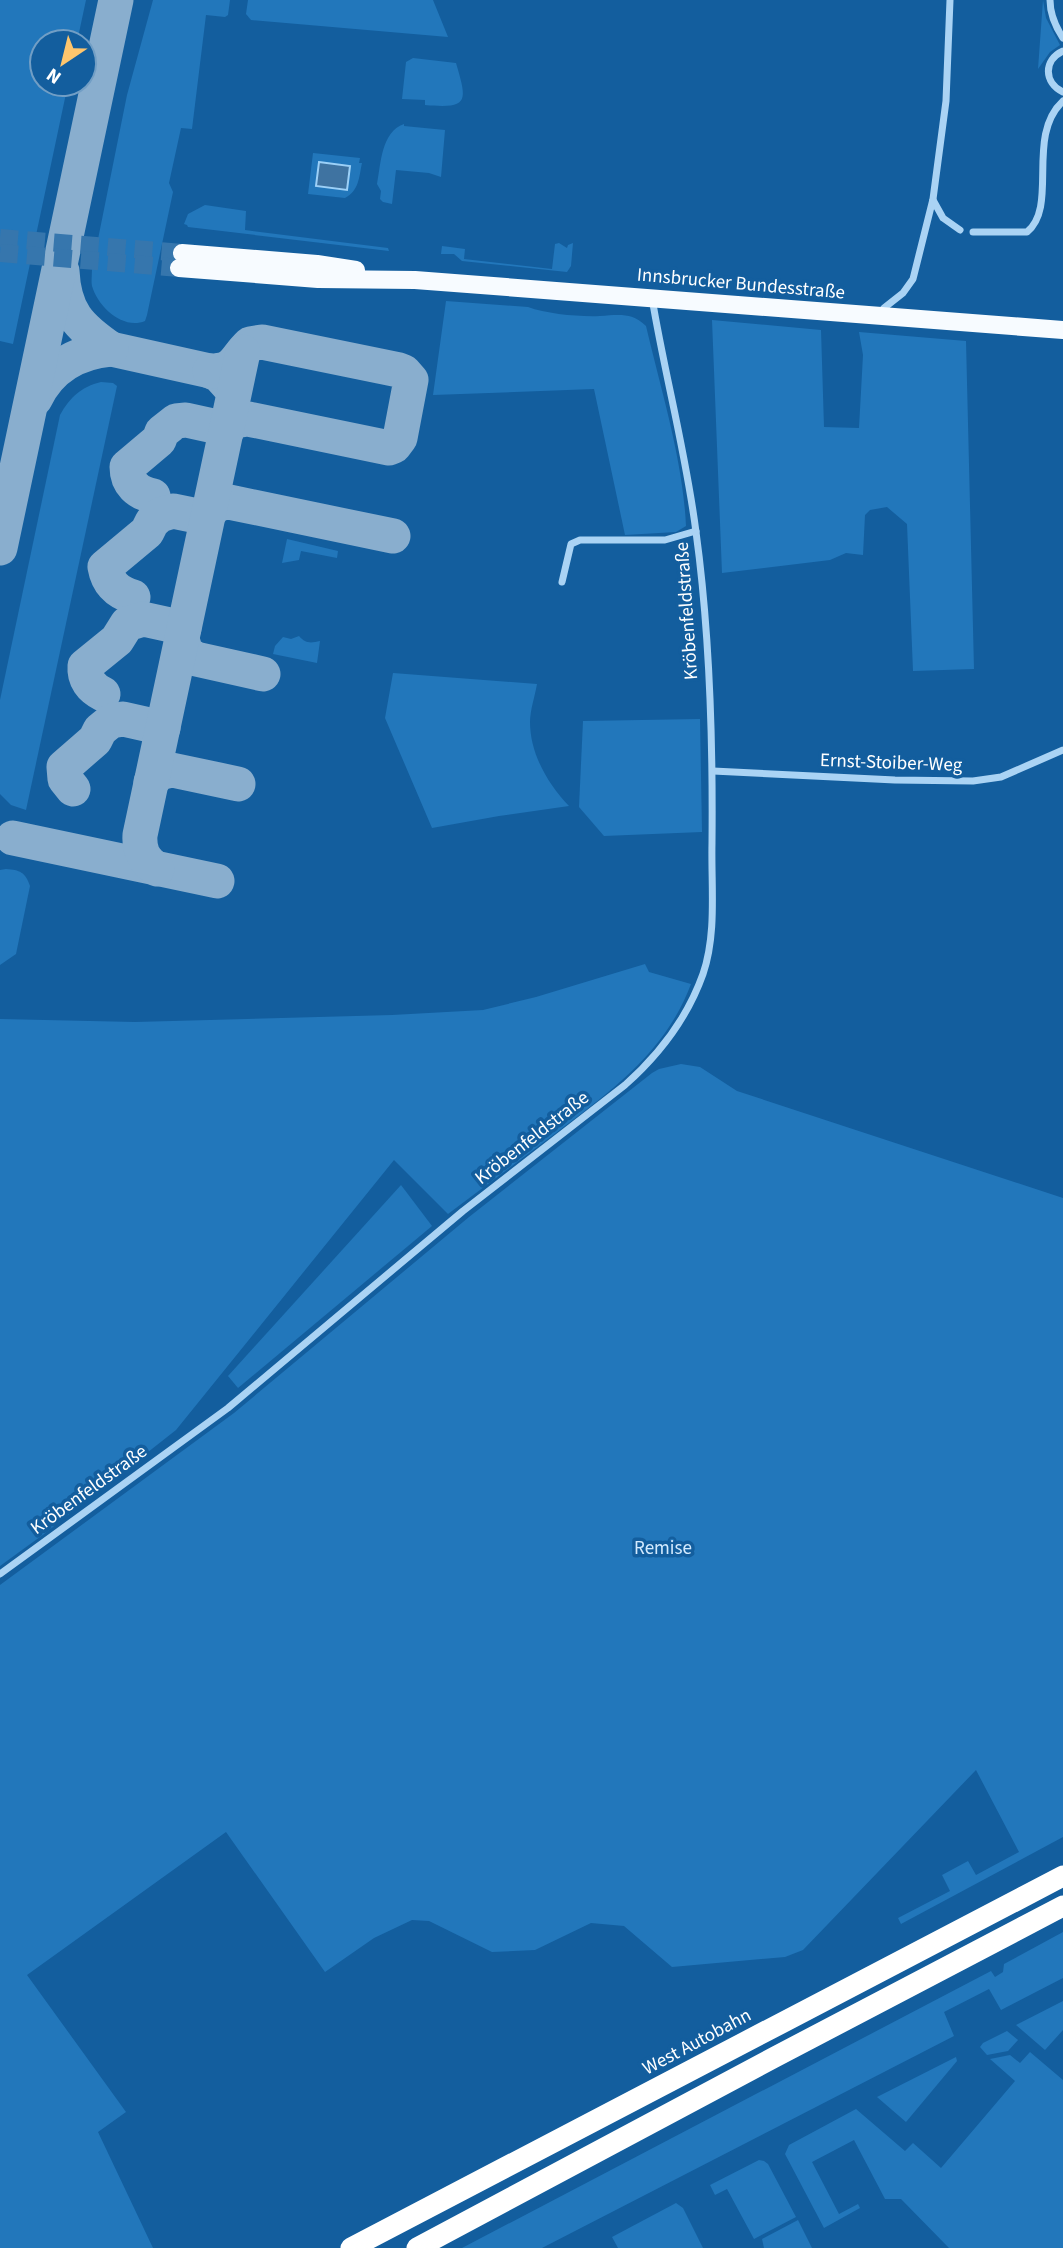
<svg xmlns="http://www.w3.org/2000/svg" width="1063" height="2248" font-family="'Source Sans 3',sans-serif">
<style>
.green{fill:#27b}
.water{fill:#3f73a1;stroke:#9cd0f7;stroke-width:2}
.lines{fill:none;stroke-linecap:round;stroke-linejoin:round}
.taxiway{stroke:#89aece;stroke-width:35}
.primary-tunnel{stroke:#3676ad;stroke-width:18;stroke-dasharray:18 9;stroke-linecap:butt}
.minor{stroke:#aad3f4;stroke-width:7}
.primary{stroke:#f7fbff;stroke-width:18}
.motorway{stroke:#fff;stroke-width:21}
.labels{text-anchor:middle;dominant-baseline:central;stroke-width:7;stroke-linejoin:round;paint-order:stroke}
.street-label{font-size:19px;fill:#fff;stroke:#135e9e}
.park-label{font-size:19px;fill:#d3eafe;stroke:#135e9e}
</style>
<rect width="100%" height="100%" fill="#135e9e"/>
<!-- green -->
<g class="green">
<path d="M0,0H86L77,42H42V84H68L13,344L0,341Z"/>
<path d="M153,0H230L228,15L225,17L206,15L192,129L181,128L169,183L173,192L147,315L145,321C123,330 98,307 92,286C91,281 92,275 92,269L127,95Z"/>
<path d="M248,0H433L448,37L251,20L246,14Z"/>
<path d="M1043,0L1046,18L1060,45L1050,52L1038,69Z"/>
<path d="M413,58L456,63C467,101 470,109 425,105V100L402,99L406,62Z"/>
<path d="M404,124V126L445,130L441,177L429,173L396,170L392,204L383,202L380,199L381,191L377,184C381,164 381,132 404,124Z"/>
<path d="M313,153L360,158L359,163H362C359,177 359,191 345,198L308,194Z"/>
<path d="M205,205L246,211L245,230L388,248L389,251L188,227L187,225L184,224L188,214Z"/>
<path d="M559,243L567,248L568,245L573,243L571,266L567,272L462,261L454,254H441L442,246L465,249L464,259L552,269L555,244Z"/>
<path d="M446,301L528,307C547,314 580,317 600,316C618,315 632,312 646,326C661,390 683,460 686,526L676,532L625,535L594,389L433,395Z"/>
<path d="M712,320L821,330L824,427L859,428L863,355L859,332L966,341L974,669L913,671L907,524L887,507L870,510L865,515L863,555L846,553L830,560L722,573Z"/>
<path d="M101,382L113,383L117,386L26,810L11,805L0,794V700L60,415C70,397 81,387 101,382Z"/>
<path d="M287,539L338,551L337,558L301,551L299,560L282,563Z"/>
<path d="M299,636C306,644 311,643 320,641L317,663L273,654L275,646L283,637L291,639Z"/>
<path d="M393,673L537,684C535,696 530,710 530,722C530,754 548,784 569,806L499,816L432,828L385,718Z"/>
<path d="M700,719L702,832L604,836L579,807L583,721Z"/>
<path d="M6,869C20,870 25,872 30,886L16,954L0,965V870Z"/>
<path d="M645,964L649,972L691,984C665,1053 612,1090 556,1133C520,1160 484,1187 448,1214L394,1160L176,1430L44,1534L0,1566V1019L135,1022L392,1015L483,1010L536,997Z"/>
<path d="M681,1064L700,1067L737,1091L1063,1198V1837L901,1924L898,1918L950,1891L942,1875L968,1861L976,1875L1019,1852L976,1770L803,1950L785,1957L672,1967L624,1926L591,1923L535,1950L492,1952L429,1921L412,1920L374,1938L325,1972L226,1832L27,1975L126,2112L98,2132L153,2248H0V1585L234,1413L469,1217L652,1073L659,1069Z"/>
<path d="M401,1185L432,1226L238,1388L228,1376Z"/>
<path d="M1063,1932V1978L1001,2010L989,1989L944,2012L954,2036L542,2248H462L991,1971L995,1977L1003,1972L1004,1964Z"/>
<path d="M1063,2001V2030L1045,2050L1016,2025Z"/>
<path d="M1007,2031L1018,2040L1008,2051L987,2055L980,2047L983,2043Z"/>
<path d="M1030,2052L1063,2080V2248H949L901,2199H885L854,2140L812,2162L839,2214L858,2204L860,2208L824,2228L785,2154L789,2145L856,2109L905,2151L913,2143L941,2168L1015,2081L990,2059L1010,2055L1020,2063Z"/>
<path d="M956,2057L957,2061L906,2122L877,2097Z"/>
<path d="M759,2160L764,2161L768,2164L796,2217L754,2239L727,2189L715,2195L710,2185Z"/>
<path d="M676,2203L683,2208L703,2248H618L612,2237Z"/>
<path d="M798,2220L812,2248H764L762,2239Z"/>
</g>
<!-- water -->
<path class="water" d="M319,162L350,166L347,190L316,186Z"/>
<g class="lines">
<!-- taxiway -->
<g class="taxiway">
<path d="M111,349L210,371L219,375L228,385"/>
<path d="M210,371C236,371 234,359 250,344L262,342L399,370L404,372L411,380L400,438L394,446L389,448L248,419L234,421L226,431"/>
<path d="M35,399C50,367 77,352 111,349C79,327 64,312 62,271"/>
<path d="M153,496C138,493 127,484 127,467L159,440L162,432L176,421L186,420L227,429"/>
<path d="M208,514L217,504L229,502L393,536"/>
<path d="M0,548L116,0"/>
<path d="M133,597C117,592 108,584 105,567L147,532L152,522L160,515L173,511L207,518"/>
<path d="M182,639L186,653L196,659L263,674"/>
<path d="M103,694C91,688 84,679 85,666L117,640L127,624L143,619L184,628"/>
<path d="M151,782L159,773L172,770L238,784"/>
<path d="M73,789L65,779L64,767L95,740L100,730L111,721L123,719L163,728"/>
<path d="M13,838L217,881"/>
<path d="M157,869C143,860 139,850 140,835L243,352"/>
</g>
<!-- primary-tunnel -->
<g class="primary-tunnel">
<path d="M0,238L182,253"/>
<path d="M0,253L179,268"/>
</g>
<!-- minor -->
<g class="minor">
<path d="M1050,0C1050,14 1055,26 1063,38"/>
<path d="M1063,51C1043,60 1044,83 1063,92"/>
<path d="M933,200L943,218L960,230"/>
<path d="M973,232H1027C1059,206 1025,136 1063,101"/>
<path d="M884,308L903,293L913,279L933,199L946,101L950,0"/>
<path d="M562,582L571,544L580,540H665L696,531"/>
<path d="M713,771L895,780L973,781L1001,777L1063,750"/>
<path d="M0,1574L228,1408L463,1211L625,1085C660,1054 687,1019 703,974C717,933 711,886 712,843C713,740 710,634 696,532C686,453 665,376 652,298"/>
</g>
<!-- primary -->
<g class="primary">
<path d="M182,253L317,264L356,270"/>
<path d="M179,268L318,279L415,280L1063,330"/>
</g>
<!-- motorway -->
<g class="motorway">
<path d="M351,2248L1063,1876"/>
<path d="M417,2248L773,2058L1063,1906"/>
</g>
</g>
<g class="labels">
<!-- street labels -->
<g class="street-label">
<text transform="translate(741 284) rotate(5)">Innsbrucker Bundesstraße</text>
<text transform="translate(687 611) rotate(-94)">Kröbenfeldstraße</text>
<text transform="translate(891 763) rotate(2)">Ernst-Stoiber-Weg</text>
<text transform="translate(532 1138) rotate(-38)">Kröbenfeldstraße</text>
<text transform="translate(89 1490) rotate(-36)">Kröbenfeldstraße</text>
<text transform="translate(697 2042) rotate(-28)">West Autobahn</text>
</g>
<!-- park labels -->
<g class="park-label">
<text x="663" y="1548">Remise</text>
</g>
</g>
<!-- north arrow -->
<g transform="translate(63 63) rotate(215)"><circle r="33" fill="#135e9e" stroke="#719ec5" stroke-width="2"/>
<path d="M0-5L12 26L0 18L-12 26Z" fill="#ffc66d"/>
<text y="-10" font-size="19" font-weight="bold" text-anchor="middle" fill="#ffffff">N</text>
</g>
</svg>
